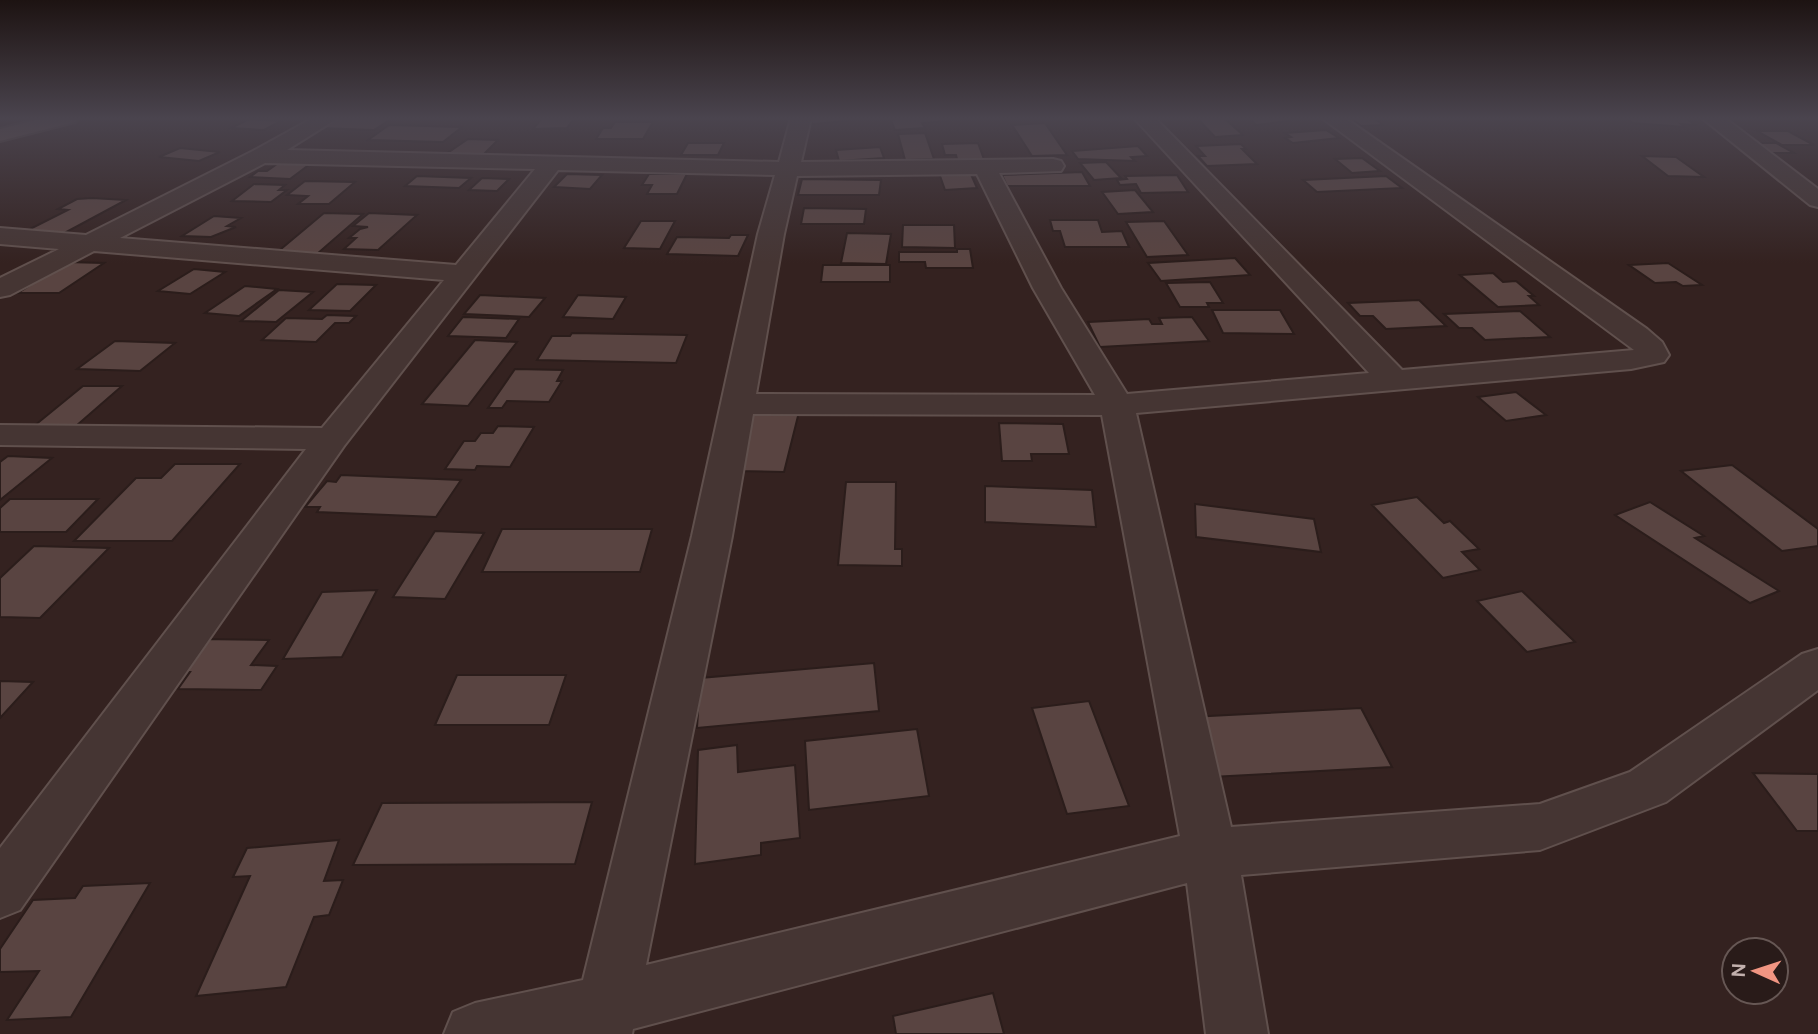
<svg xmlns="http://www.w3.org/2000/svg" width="1818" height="1034" font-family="'DM Sans',sans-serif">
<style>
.building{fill:#594441;stroke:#2b1d1b;stroke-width:2}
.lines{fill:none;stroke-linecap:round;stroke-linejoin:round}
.minor-casing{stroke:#60504d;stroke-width:4}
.major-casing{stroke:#4e3f3c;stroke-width:4}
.minor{fill:#453533;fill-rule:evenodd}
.major{fill:#655351;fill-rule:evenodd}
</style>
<rect width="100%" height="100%" fill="#342220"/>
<!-- building -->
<g class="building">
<path d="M336,118H369L391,119L374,130L320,128Z"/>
<path d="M542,118H574L567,128L533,129Z"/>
<path d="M811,118H846L847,121L812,124Z"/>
<path d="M899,118H947L948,121L922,123L925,128L895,130L891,120Z"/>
<path d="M1197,118H1224L1243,135L1215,137Z"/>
<path d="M1249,118H1284L1288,121L1256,125Z"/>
<path d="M1352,118H1374L1383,125L1361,126Z"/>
<path d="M1626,118H1685L1696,125L1681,124L1685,127L1633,123Z"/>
<path d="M249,119L281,121L264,130L231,128Z"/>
<path d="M615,122H653L643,139H596L603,128H611Z"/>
<path d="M1045,123L1067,155L1032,156L1012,125Z"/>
<path d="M389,125L462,127L443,142L368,140Z"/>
<path d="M1326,130L1339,138L1293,143L1285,138L1291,137L1285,133Z"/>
<path d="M1757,131H1788L1814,145H1782Z"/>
<path d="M925,133L934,159L905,160L898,134Z"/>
<path d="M468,139L498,140L482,156L446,154Z"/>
<path d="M688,143H724L718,155H681Z"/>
<path d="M978,143L985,162L958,163L956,155H945L942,144Z"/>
<path d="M1750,143H1776L1794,153H1767Z"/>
<path d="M1241,144L1246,149H1242L1257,164L1207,166L1198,156H1205L1196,146Z"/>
<path d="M1138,146L1147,156L1131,157L1135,161L1078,159L1072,151Z"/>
<path d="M880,147L884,158L839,161L836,150Z"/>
<path d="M180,148L220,152L199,161L159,157Z"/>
<path d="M1642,156L1676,157L1704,177L1668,176Z"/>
<path d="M1362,158L1380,171L1352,173L1335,159Z"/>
<path d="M1106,162L1121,178L1094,180L1080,163Z"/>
<path d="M277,164H310L290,179L250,177L258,171H267Z"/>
<path d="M970,172L977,188L945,190L939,173Z"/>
<path d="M1082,172L1090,186H1007L1002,175Z"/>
<path d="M567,174L602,175L590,189L554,187Z"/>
<path d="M649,174H687L677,194H647L652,185H642Z"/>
<path d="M1177,175L1188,192L1141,193L1136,184L1120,185L1117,180L1127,179L1125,176Z"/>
<path d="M417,176L471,178L459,188L405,186Z"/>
<path d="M1386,176L1402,188L1317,192L1303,180Z"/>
<path d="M482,178L509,179L497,191L469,190Z"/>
<path d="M802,179L881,180L879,195H798Z"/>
<path d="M305,181L355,182L329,204H298L308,196L287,195Z"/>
<path d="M254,184L285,185L279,190H287L271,202L232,201Z"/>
<path d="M1135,190L1153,212L1118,214L1102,192Z"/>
<path d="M92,198L126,200L59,236L22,233L68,210L58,209L77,199Z"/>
<path d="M804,208L866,209L864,224H801Z"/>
<path d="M324,213L363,214L317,254H275Z"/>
<path d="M369,213L417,215L378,250L344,249L356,238H349L360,229L368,227L353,226Z"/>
<path d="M214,216L241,218L227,226L236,227L211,237L182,236Z"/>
<path d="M1050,220H1098L1102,232L1122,231L1129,247H1065L1060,231H1053Z"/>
<path d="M641,221H675L660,249L624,248Z"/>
<path d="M1164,221L1188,255L1147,257L1126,222Z"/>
<path d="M903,225H954L955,248L902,247Z"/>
<path d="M847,233L891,234L886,264L841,263Z"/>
<path d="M731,235H748L738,256L667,254L677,237L729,238Z"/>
<path d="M957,249H970L973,268H926L925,262H899V252H957Z"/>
<path d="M1235,258L1250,275L1161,281L1148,263Z"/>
<path d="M66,262L104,263L59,293H18Z"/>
<path d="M1668,263L1702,285L1683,286L1676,282L1655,283L1629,265Z"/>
<path d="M823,265H890V282H821Z"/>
<path d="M194,269L225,272L190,294L158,291Z"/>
<path d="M1493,273L1503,282L1516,281L1534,296H1529L1539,305L1498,307L1460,275Z"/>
<path d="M1210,282L1223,303H1207L1209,307H1180L1166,283Z"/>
<path d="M337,284L376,285L350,311L309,310Z"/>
<path d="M245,286L277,289L239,316L205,313Z"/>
<path d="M279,290L313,292L276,322L241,321Z"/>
<path d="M480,295L545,298L529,317L464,314Z"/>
<path d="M578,295L626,297L613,319L563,317Z"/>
<path d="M1419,300L1446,326L1386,329L1373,316H1360L1348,303Z"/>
<path d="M1212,310H1280L1294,334L1223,333Z"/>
<path d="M1520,311L1550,337L1485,340L1472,328H1459L1444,314Z"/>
<path d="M327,315L356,316L349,323H335L316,342L262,340L286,318L322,319Z"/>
<path d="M463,317L519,319L506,338L448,336Z"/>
<path d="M1192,317L1209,341L1100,347L1088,322L1149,319L1152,324H1162L1159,318Z"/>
<path d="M572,333L687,335L676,363L537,360L552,336H570Z"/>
<path d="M475,340L517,342L468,406L422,404Z"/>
<path d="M115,341L175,343L140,371L77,369Z"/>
<path d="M515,369L563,370L557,381H562L549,402L507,401L502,408H488Z"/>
<path d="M83,386H122L76,426H34Z"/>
<path d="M1516,392L1546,415L1506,421L1478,397Z"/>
<path d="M753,410L799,412L784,472L735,471Z"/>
<path d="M999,423L1063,424L1069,454H1031L1032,461H1002Z"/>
<path d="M498,426L534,427L510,467L477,466L475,470L445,469L464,441H475L481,433H493Z"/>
<path d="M8,456L52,458L0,500V462Z"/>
<path d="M175,464H240L172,541H74L136,478H161Z"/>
<path d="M1732,465L1818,529V546L1782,551L1681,471Z"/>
<path d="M341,475L461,480L436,517L317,512L320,507H305L327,481L336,482Z"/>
<path d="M846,482H896L895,549H902V566L838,565Z"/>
<path d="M985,486L1092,490L1096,527L985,522Z"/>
<path d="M1417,497L1444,523L1450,521L1479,549L1462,552L1480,570L1443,578L1372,505Z"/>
<path d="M10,499H98L66,532H0V508Z"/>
<path d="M1650,502L1704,536L1695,538L1779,591L1750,603L1615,515Z"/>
<path d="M1195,504L1314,519L1321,552L1196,537Z"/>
<path d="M502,529H652L640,572H482Z"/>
<path d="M435,531L484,533L445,599L393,597Z"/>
<path d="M34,546L109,548L40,618L0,617V578Z"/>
<path d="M377,590L342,657L283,659L322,592Z"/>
<path d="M1522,591L1575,642L1527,652L1477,601Z"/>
<path d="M199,639L269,640L251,665L277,666L261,690L178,689L190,672H174Z"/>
<path d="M874,663L879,711L697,728L700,678Z"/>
<path d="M457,675H566L549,725H435Z"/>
<path d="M0,681L33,682L0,718Z"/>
<path d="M1089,701L1129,806L1067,814L1032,708Z"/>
<path d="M1361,708L1392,767L1211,777L1190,717Z"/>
<path d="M917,729L929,796L809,810L805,741Z"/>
<path d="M737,745L738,772L795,765L800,838L761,843V855L695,864L698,750Z"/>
<path d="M1753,773L1818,774V831H1797Z"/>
<path d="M592,802L575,864L353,865L382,803Z"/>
<path d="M339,840L324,881L343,880L329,915L314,917L286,987L196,996L250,876L233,877L247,848Z"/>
<path d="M150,883L71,1017L7,1020L39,971L0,972V949L33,900L75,898L83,886Z"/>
<path d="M993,993L1004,1034H896L893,1016Z"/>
</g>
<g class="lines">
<!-- minor casing -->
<g class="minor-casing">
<g id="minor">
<path d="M313,118H338L287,150L779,162L791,118H811L801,162L1053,159L1061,161L1064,166L1061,171L999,173L1061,288L1127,394L1369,373L1134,118H1155L1402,370L1634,350L1322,118H1345L1647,329L1662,342L1669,355L1664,362L1631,369L1136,413L1231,827L1540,804L1630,772L1802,654L1818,649V690L1666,802L1540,850L1241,875L1268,1034H1206L1187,883L633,1029L632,1034H444L453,1012L475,1003L583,980L692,536L758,234L775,175L558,170L344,446L20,910L0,918V848L306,449L0,445V425L322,428L444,280L94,251L10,295L0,297V278L59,249L0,244V228L86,235L253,151ZM265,163L535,169L456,265L120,238ZM977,174L1033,288L1095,395L756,394L784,234L797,176ZM753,414L1102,415L1180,836L646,965L732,536Z"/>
<path d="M1702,118H1725L1818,189V207L1810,205Z"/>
</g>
</g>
<!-- major casing -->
<g class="major-casing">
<path id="major" d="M44,118H78L75,122L0,141V129Z"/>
</g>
<!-- minor -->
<use href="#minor" class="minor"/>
<!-- major -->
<use href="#major" class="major"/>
</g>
<!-- sky -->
<linearGradient id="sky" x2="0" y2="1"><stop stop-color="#1d1312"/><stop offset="0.45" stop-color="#4a444e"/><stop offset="1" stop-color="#4a444e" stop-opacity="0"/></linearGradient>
<rect width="1818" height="263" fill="url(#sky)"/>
<!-- north arrow -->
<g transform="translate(1755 971) rotate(273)"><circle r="33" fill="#291b19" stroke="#665754" stroke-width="2"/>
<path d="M0-5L12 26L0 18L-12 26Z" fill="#f19582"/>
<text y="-10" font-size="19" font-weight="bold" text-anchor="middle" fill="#c2b0ad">N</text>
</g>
</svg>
